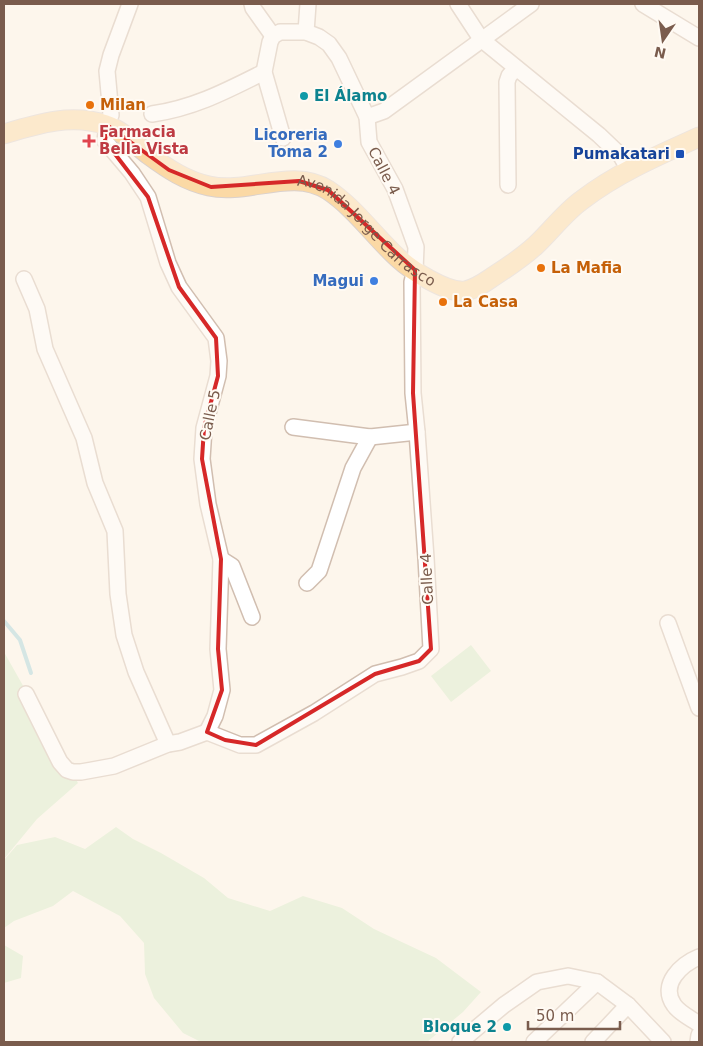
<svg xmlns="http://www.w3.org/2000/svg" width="703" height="1046" font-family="'DejaVu Sans',sans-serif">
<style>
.green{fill:#d8ecc9}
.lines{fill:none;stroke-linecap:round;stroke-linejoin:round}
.stream{stroke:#a5d3da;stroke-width:4}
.minor-casing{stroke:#d1beb0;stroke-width:18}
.major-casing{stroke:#dad1cd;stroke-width:21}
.minor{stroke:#fff;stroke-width:15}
.major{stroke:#fbd9a5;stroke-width:19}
.marked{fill:none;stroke:#d62828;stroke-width:4;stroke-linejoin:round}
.culture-dot{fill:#0f9aa8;stroke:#fffaf3;stroke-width:2}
.food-dot{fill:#e8710a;stroke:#fffaf3;stroke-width:2}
.health-dot{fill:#e0444e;stroke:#fffaf3;stroke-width:2}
.shop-dot{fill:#3f7fe0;stroke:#fffaf3;stroke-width:2}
.transit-dot{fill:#1a4fb4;stroke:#fffaf3;stroke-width:2}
.labels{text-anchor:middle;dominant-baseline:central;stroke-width:4;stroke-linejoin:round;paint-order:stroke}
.culture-label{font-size:15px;font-weight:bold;fill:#0d838f;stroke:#fffaf3;text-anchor:start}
.food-label{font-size:15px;font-weight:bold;fill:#c56008;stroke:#fffaf3;text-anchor:start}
.health-label{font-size:15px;font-weight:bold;fill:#be3a42;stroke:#fffaf3;text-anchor:start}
.shop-label{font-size:15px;font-weight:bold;fill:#366cbe;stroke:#fffaf3;text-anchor:end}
.transit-label{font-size:15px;font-weight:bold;fill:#164399;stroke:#fffaf3;text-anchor:end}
.street-label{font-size:15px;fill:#7a5c4d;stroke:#fffaf3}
</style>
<rect width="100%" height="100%" fill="#fdf6ec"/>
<!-- green -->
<g class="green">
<path d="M471,645L491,671L451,702L431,676Z"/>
<path d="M4,652L78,783L37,819L4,859Z"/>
<path d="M116,827L133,839L161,853L204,878L228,898L270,911L303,896L342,908L374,929L436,958L481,992L463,1012L427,1042H201L183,1033L154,998L145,974L144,943L120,916L73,891L53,906L14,921L4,928V860L17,845L55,837L85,849Z"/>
<path d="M4,945L23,956L21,978L4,983Z"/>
</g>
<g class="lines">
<!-- stream -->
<path class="stream" d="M4,621L20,640L31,673"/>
<!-- minor casing -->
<g class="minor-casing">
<g id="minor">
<path d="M130,4L111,55L107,71L111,115L107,125L105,141L132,173L148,197L168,263L179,287L216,338L219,361L218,376L204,428L202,459L208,504L221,559L218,649L222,690L215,716L207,732"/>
<path d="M252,4L253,8L273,36"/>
<path d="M458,4L481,39L599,135L621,156L629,170"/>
<path d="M643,4L699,38"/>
<path d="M306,32L308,4"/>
<path d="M152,114C194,108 226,91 264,72"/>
<path d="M367,117L384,111L531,4"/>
<path d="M508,185L507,82L509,76L516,68"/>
<path d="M24,279L37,309L45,349L84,438L95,483L115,531L118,594L124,635L136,672L168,744"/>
<path d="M293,427L370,437L417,432"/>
<path d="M221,559L232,566L252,617"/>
<path d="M307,583L319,571L353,468L370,437"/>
<path d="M668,623L699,708"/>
<path d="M26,694L60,762L67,770L73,772H81L114,766L168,744L180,742L207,732L240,745H256L314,713L375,674L402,667L419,661L431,649L426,558L417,432L413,393L412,282L415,270L416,247L395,189L369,142L367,117L339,58L329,44L319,37L306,32H280L273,36L270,42L264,72L283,138"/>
<path d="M699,957C682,964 659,984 674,1005C679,1013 692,1019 699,1024"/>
<path d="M460,1042L504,1005L537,982L568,976L597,982L628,1005L663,1042"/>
<path d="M534,1042L597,982"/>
<path d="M593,1042L628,1005"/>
<path d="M698,1042L699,1035"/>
</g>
</g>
<!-- major casing -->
<g class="major-casing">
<g id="major">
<path id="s1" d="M4,134C37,124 72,113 106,125C122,130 136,145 149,155C168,169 186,181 209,186C248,195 292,167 328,190C355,208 374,236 398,258C411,270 446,293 465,291C476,289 485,282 494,276C508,267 523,257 536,245C551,231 565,212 582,200C617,173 659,155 699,137"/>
</g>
</g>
<!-- minor -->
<use href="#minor" class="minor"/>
<!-- major -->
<use href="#major" class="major"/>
</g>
<!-- marked area -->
<path d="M0 0H703V1046H0ZM107,125L169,170L211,187L299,181L328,190L415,270L413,393L431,649L419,661L375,674L256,745L225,740L207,732L222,690L218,649L221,559L202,459L204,428L218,376L216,338L179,287L148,197L105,141Z" fill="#fdf6ec" fill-opacity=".55" fill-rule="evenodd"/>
<path class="marked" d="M107,125L169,170L211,187L299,181L328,190L415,270L413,393L431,649L419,661L375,674L256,745L225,740L207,732L222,690L218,649L221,559L202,459L204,428L218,376L216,338L179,287L148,197L105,141Z"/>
<!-- markers -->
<g class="culture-dot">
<circle cx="304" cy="96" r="5"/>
<circle cx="507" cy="1027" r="5"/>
</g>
<g class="food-dot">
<circle cx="90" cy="105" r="5"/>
<circle cx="541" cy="268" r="5"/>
<circle cx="443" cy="302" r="5"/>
</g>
<path class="health-dot" d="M86.5 133.5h5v5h5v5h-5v5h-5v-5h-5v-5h5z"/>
<g class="shop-dot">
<circle cx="338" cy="144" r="5"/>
<circle cx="374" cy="281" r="5"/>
</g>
<rect class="transit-dot" x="675" y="149" width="10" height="10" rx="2.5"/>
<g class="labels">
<!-- culture labels -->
<g class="culture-label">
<text x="314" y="96">El Álamo</text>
<text x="497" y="1027" text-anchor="end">Bloque 2</text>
</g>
<!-- food labels -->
<g class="food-label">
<text x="100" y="105">Milan</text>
<text x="551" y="268">La Mafia</text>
<text x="453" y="302">La Casa</text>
</g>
<!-- health labels -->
<g class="health-label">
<text x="99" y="132">Farmacia<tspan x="99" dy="17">Bella Vista</tspan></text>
</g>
<!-- shop labels -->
<g class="shop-label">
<text x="328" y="135">Licoreria<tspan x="328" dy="17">Toma 2</tspan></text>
<text x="364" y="281">Magui</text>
</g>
<!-- transit labels -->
<g class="transit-label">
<text x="670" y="154">Pumakatari</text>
</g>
<!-- street labels -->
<g class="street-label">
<text transform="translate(384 171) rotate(63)">Calle 4</text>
<text stroke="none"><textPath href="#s1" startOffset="401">Avenida Jorge Carrasco</textPath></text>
<text transform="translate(210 415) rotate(-78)">Calle 5</text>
<text transform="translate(427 579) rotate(-93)">Calle 4</text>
</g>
</g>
<!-- border -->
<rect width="703" height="1046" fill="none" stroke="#7a5c4d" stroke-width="10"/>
<!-- north arrow -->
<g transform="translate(663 40) rotate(193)" stroke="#fffaf3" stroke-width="4" paint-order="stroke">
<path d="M0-4L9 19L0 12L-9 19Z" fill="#7a5c4d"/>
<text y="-8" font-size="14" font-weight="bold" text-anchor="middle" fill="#7a5c4d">N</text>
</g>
<!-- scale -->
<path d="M528 1021v8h92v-8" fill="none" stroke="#7a5c4d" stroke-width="2.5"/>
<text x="536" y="1021" font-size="15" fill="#7a5c4d" stroke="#fffaf3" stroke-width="4" paint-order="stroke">50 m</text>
</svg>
